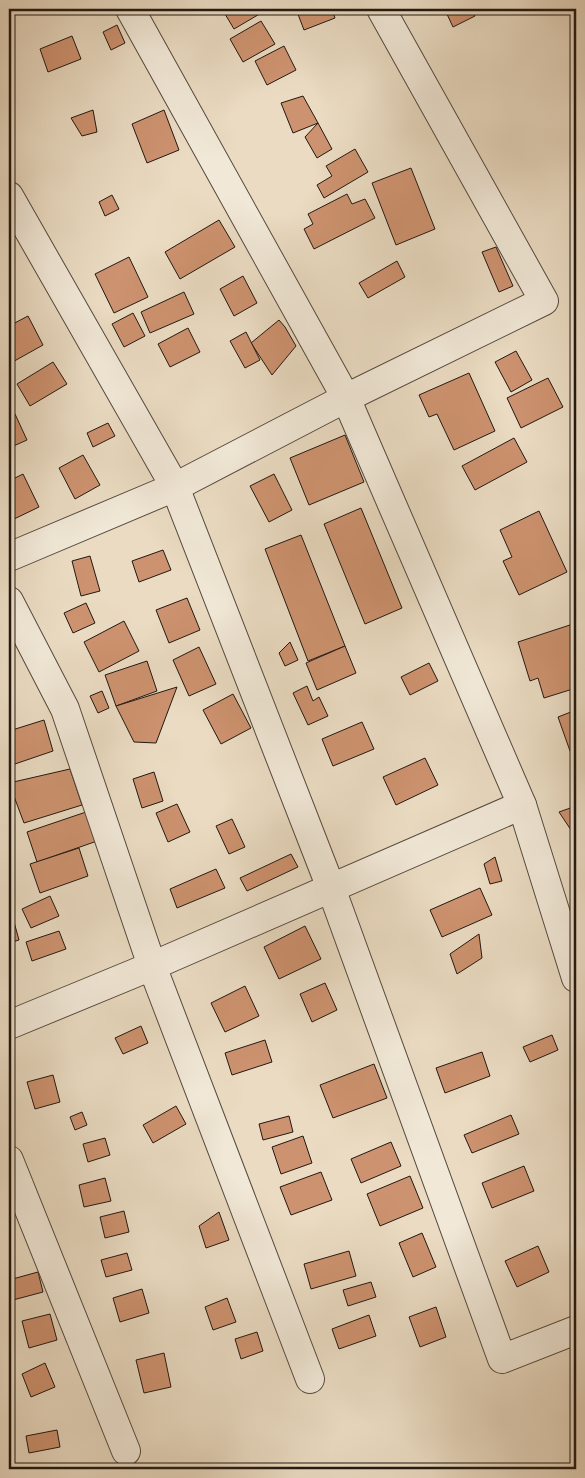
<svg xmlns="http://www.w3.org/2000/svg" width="585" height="1478" font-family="'IM FELL English',serif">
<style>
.building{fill:#cd926f;stroke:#221812}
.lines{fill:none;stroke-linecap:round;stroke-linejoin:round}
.minor-casing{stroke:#54493e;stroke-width:30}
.tertiary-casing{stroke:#54493e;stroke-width:30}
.minor{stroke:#f1e8d7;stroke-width:28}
.tertiary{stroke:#f1e8d7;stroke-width:28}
</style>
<rect width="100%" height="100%" fill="#eadbc2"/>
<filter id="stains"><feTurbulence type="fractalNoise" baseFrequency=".004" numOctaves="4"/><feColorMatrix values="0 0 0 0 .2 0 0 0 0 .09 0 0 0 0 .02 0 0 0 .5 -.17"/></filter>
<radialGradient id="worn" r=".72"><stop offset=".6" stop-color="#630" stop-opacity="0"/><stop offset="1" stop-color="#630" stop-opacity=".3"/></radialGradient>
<!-- building -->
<g class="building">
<path d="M222,9H268L234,29Z"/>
<path d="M296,9H332L335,18L304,30Z"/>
<path d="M452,9H471L475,16L453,27L446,12Z"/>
<path d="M261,21L275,44L243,62L230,39Z"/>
<path d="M117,25L125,43L111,50L103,32Z"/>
<path d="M72,36L81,59L48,72L40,49Z"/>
<path d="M284,46L296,70L267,85L255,61Z"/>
<path d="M303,96L318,123L293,133L281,103Z"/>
<path d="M93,110L97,132L82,136L71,118Z"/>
<path d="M164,110L179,150L147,163L132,124Z"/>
<path d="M318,123L332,149L317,158L305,137Z"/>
<path d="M355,149L368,172L324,198L317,185L332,176L326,166Z"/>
<path d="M411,168L435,229L396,245L372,183Z"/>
<path d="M347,194L352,204L365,199L375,218L314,249L304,229L313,224L308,214Z"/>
<path d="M112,195L119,209L105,216L99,202Z"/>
<path d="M219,220L235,247L180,279L165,252Z"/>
<path d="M496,247L513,286L499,292L482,252Z"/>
<path d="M129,257L148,297L114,313L95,274Z"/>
<path d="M397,261L405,277L368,298L359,283Z"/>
<path d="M243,276L257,303L234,316L220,289Z"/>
<path d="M184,292L194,314L150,333L141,312Z"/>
<path d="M133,313L145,336L124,347L112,324Z"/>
<path d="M28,316L43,345L9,364V326Z"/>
<path d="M279,320L285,327L296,346L272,375L251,343Z"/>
<path d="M188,328L200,352L170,367L158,344Z"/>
<path d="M246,332L260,360L245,368L230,341Z"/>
<path d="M516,351L532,380L511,392L495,362Z"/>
<path d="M53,362L67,384L30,406L17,384Z"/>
<path d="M469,373L495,431L454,450L437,414L429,417L419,395Z"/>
<path d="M548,378L563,407L521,428L507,398Z"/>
<path d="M15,414L27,440L9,448V416Z"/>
<path d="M108,423L115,436L93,447L87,433Z"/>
<path d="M345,435L364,482L309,505L290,458Z"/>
<path d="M514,438L527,462L475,490L462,466Z"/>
<path d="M83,455L100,485L75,499L59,468Z"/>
<path d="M23,474L39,507L12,520L9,515V481Z"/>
<path d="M274,474L292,510L269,522L250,486Z"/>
<path d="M361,508L402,608L365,624L324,524Z"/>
<path d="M539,511L567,572L519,595L503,561L512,557L500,530Z"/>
<path d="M301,535L345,646L308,661L265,549Z"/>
<path d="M163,550L171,570L139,582L132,561Z"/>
<path d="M90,556L100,591L81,596L72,561Z"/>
<path d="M187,598L200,630L169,643L156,610Z"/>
<path d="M86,603L95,623L73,633L64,613Z"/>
<path d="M124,621L139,651L99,672L84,642Z"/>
<path d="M576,623V658L572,659L576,671V688L544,698L538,678L530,681L518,642Z"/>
<path d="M290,642L298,660L285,666L279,653Z"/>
<path d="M345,646L356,673L317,690L306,663Z"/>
<path d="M199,647L216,684L189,696L173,660Z"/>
<path d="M147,661L157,691L116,706L105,675Z"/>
<path d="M429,663L438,681L410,695L401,677Z"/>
<path d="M307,686L313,701L319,697L328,716L308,725L293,693Z"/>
<path d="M177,687L156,743L134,742L116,706Z"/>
<path d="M102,691L109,708L98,713L90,696Z"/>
<path d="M233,694L251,728L221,744L203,710Z"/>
<path d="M576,710V748L570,751L558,717Z"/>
<path d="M44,720L53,751L9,766V731Z"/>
<path d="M362,722L374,749L333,766L322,739Z"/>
<path d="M425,758L438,785L396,805L383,777Z"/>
<path d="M70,769L82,805L24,823L9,783Z"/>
<path d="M154,772L163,801L142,808L133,779Z"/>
<path d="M177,804L190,832L168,842L156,813Z"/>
<path d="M576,806V835L575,836L559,812Z"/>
<path d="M89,811L100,840L37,862L27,832Z"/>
<path d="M232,819L245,847L229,854L216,826Z"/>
<path d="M79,848L88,876L40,893L30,864Z"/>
<path d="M291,854L298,867L247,891L240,878Z"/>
<path d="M495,857L502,881L490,884L484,864Z"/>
<path d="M216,869L225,888L177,908L170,889Z"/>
<path d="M480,888L492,915L442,937L430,910Z"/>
<path d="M50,896L59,916L31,928L22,909Z"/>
<path d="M9,904L19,940L9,943Z"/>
<path d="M305,926L321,959L279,979L264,947Z"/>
<path d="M59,931L66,949L32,961L26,942Z"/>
<path d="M479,934L482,958L457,974L450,954Z"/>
<path d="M325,983L337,1010L312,1022L300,994Z"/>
<path d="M245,986L259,1016L225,1032L211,1003Z"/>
<path d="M141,1026L148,1043L123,1054L115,1038Z"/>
<path d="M552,1035L558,1050L530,1062L523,1047Z"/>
<path d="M265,1040L272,1062L232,1075L225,1053Z"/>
<path d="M482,1052L490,1076L445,1093L436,1068Z"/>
<path d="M374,1064L387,1098L333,1118L320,1085Z"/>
<path d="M53,1075L60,1102L35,1109L27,1082Z"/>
<path d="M176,1106L186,1124L153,1143L143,1125Z"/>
<path d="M82,1112L87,1125L75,1130L70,1117Z"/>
<path d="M511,1115L519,1134L472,1153L464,1135Z"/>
<path d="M289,1116L293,1132L263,1140L259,1124Z"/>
<path d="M303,1136L312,1163L281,1174L272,1147Z"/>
<path d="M105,1138L110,1155L88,1162L83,1144Z"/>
<path d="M391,1142L401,1166L361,1183L351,1159Z"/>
<path d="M524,1166L534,1191L492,1208L482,1183Z"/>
<path d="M321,1172L332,1200L291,1215L280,1187Z"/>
<path d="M410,1176L423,1208L380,1226L367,1194Z"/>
<path d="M105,1178L111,1201L84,1207L79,1185Z"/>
<path d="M124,1211L129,1232L105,1238L100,1217Z"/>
<path d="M219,1212L229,1240L206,1248L199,1226Z"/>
<path d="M422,1233L436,1267L413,1277L399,1243Z"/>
<path d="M538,1246L549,1272L517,1287L505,1261Z"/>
<path d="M349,1251L356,1276L311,1289L304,1264Z"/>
<path d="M127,1253L132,1270L106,1277L101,1260Z"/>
<path d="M38,1272L43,1292L13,1300L9,1280Z"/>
<path d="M371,1282L376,1297L348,1306L343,1290Z"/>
<path d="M142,1289L149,1313L120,1322L113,1298Z"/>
<path d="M227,1298L236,1322L213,1330L205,1307Z"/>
<path d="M436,1307L446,1337L420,1347L409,1317Z"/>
<path d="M50,1314L57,1340L29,1348L22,1321Z"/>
<path d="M369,1315L376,1336L339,1349L332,1329Z"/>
<path d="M257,1332L263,1351L241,1359L235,1339Z"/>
<path d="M164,1353L171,1387L144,1393L136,1360Z"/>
<path d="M45,1363L55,1387L31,1397L22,1374Z"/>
<path d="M57,1430L60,1447L29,1453L26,1436Z"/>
</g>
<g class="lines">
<!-- minor casing -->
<g class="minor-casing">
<g id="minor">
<path d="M9,196L175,487L331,888L502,1359L576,1330"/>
<path d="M9,557L175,487L346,398L544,301L381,9"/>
<path d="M9,601L65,709L152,966L310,1379"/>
<path d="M9,1025L152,966L522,805"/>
<path d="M9,1160L126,1451"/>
</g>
</g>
<!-- tertiary casing -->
<g class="tertiary-casing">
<path id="tertiary" d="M130,9L346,398L522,805L576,978"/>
</g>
<!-- minor -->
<use href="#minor" class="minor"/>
<!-- tertiary -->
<use href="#tertiary" class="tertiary"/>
</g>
<!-- margin -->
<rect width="585" height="1478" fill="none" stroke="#eadbc2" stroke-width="30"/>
<rect x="10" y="10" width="565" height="1458" fill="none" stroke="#221812" stroke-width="2.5"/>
<rect x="15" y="15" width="555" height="1448" fill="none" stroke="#221812"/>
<rect width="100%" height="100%" filter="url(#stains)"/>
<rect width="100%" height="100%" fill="url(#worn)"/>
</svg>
